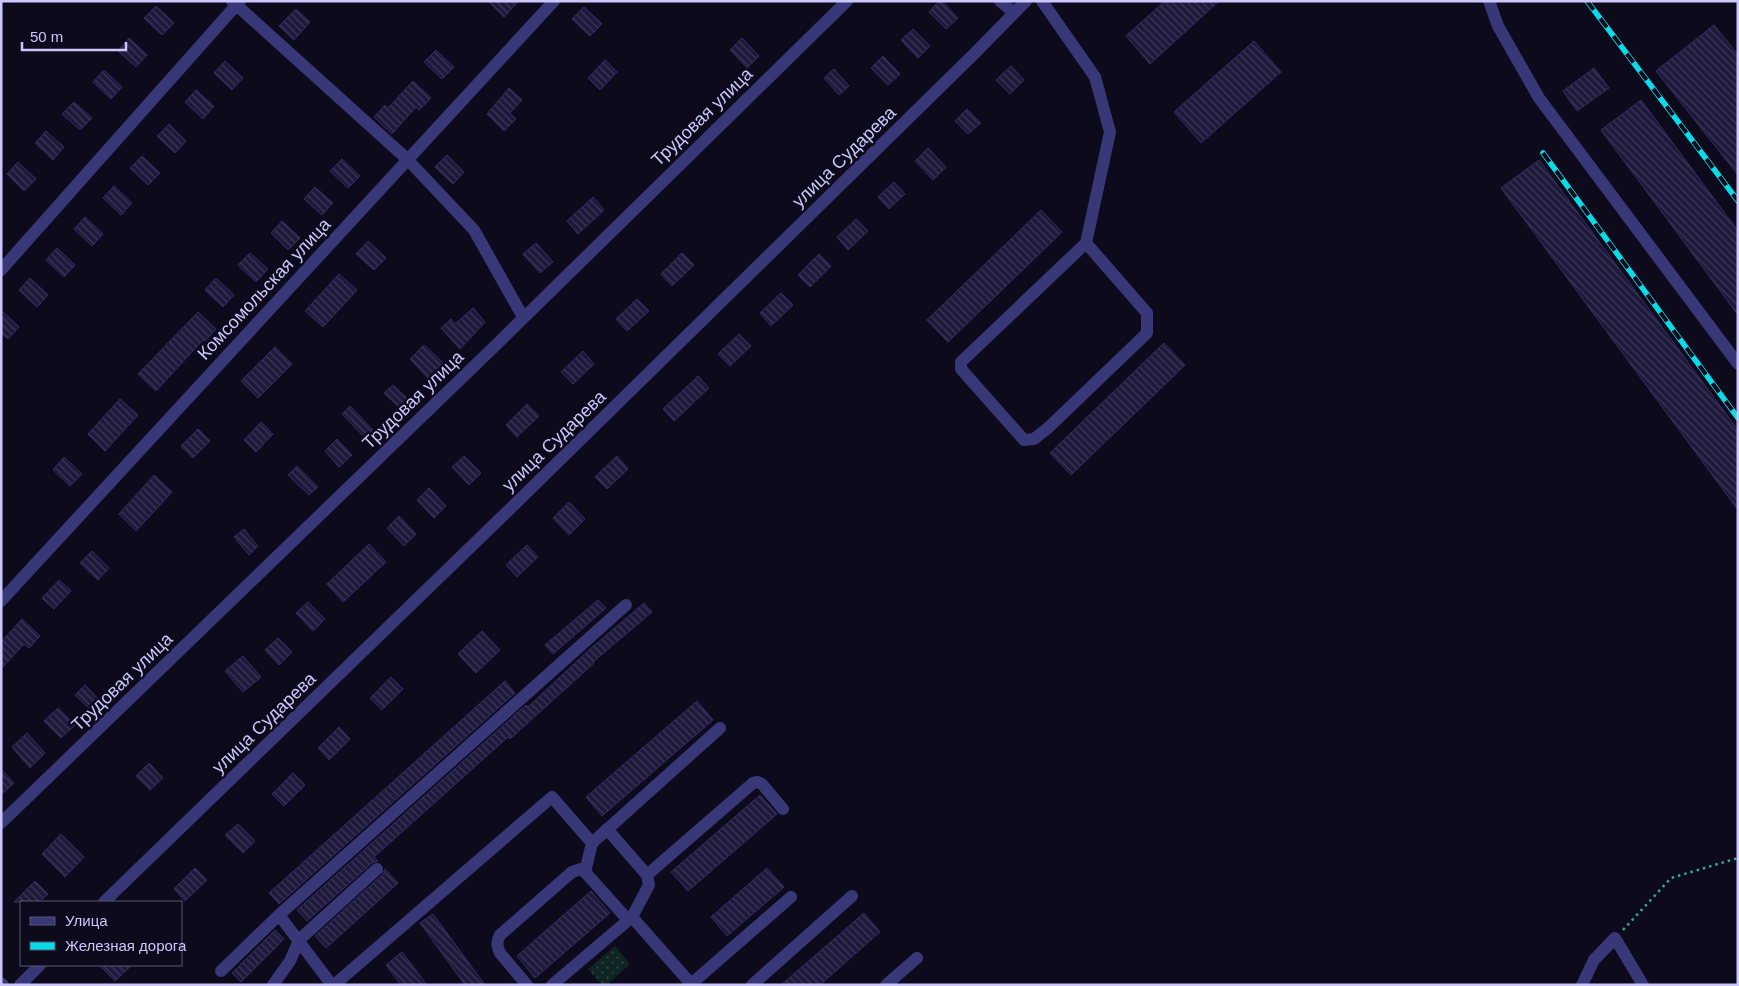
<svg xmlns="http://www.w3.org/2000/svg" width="1739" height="986" font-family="Helvetica,sans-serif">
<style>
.park{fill:url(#park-dots)}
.building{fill:url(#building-back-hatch);stroke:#342b66}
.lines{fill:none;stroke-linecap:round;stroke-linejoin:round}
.path{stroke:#30a89c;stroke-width:2.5;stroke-dasharray:2.5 4;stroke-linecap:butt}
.minor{stroke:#383879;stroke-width:12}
.rail-casing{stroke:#08dce9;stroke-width:5.5}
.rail{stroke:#0d0b1b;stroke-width:4;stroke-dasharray:11;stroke-linecap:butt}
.labels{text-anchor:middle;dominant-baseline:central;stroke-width:5;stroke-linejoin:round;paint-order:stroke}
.street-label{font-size:18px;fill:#cbc7fd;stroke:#0d0b1b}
</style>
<defs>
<pattern id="park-dots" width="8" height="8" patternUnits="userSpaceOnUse" patternTransform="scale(1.25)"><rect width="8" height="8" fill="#0f2523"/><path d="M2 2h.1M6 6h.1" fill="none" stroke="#314344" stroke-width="1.8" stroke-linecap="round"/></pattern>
<pattern id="building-back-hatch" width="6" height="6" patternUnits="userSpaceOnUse" patternTransform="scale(1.25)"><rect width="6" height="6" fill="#1e183b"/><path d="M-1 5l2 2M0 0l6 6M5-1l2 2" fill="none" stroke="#3d3858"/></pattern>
</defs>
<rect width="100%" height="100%" fill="#0d0b1b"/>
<!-- park -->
<path class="park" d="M615,946L630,964L607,985H602L588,969Z"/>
<!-- building -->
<g class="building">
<path d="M488,1H519L504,17Z"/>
<path d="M939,1H942L958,18L946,29L929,12Z"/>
<path d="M1165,1H1219L1150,64L1126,36Z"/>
<path d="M156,6L174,23L162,35L144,18Z"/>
<path d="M584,7L602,24L590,36L572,19Z"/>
<path d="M296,9L310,22L294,40L279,26Z"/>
<path d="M1714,25L1738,55V175L1656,71Z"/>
<path d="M913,29L930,46L918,58L901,40Z"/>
<path d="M129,38L147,55L136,67L118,51Z"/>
<path d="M742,38L759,56L747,68L730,50Z"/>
<path d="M1254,41L1281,72L1201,143L1174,112Z"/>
<path d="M436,50L454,67L442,79L424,62Z"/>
<path d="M883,56L900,74L888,85L871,68Z"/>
<path d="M605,60L617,72L600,90L588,78Z"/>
<path d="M225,61L243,78L232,90L214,73Z"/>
<path d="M1011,66L1024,80L1010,94L996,80Z"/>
<path d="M1594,68L1609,88L1577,111L1563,91Z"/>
<path d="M834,69L849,86L839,95L824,78Z"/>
<path d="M104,70L122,87L111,99L93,82Z"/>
<path d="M413,81L431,98L419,110L416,107L392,134L374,117L385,105L388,108Z"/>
<path d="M509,88L522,100L510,113L516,119L504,131L487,114Z"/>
<path d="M196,90L214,106L203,119L185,102Z"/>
<path d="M1641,100L1738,231V315L1601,130Z"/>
<path d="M74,102L92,118L80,130L62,114Z"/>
<path d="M967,109L981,123L968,134L955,121Z"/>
<path d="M169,124L186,141L175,153L157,136Z"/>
<path d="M46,131L64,147L53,160L35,143Z"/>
<path d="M928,148L946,167L933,180L915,161Z"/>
<path d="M447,155L464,172L453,184L435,167Z"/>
<path d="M142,156L160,173L148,185L130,168Z"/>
<path d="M342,159L360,176L348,188L330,171Z"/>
<path d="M1539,160L1738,430V510L1501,188Z"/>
<path d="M18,162L36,179L24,191L7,174Z"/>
<path d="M894,182L905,194L889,209L878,197Z"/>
<path d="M114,186L132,203L121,215L103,198Z"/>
<path d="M315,187L333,203L322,215L304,199Z"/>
<path d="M593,197L604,210L578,234L567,221Z"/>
<path d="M1041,210L1062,232L948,342L927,320Z"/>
<path d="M85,217L103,234L92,246L74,229Z"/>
<path d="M856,219L868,231L848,250L837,237Z"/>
<path d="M282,221L300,238L288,250L271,233Z"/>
<path d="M368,241L386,258L374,270L356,254Z"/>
<path d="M536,243L553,262L540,273L523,254Z"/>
<path d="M57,248L75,265L64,277L46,260Z"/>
<path d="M250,253L268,269L256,282L238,265Z"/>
<path d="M682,253L694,265L672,286L661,274Z"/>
<path d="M819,254L831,266L810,287L798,275Z"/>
<path d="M339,274L357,290L323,327L305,311Z"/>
<path d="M30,278L48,295L37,307L19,290Z"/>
<path d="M216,278L234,295L223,307L205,290Z"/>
<path d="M781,293L793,305L771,326L760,313Z"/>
<path d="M637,299L649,311L627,331L616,319Z"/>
<path d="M473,308L485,322L460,349L441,328L451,319L455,324Z"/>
<path d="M1,310L19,327L8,339L1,333Z"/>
<path d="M198,312L216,329L205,341L203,340L156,391L138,374Z"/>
<path d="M739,334L751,346L730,366L718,354Z"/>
<path d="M1164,343L1185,365L1071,475L1050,453Z"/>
<path d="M424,345L443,363L428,378L410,359Z"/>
<path d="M275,347L292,364L258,398L241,381Z"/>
<path d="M583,351L594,364L573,384L561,372Z"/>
<path d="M698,376L709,388L674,421L663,409Z"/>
<path d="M393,385L409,400L400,408L384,393Z"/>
<path d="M120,399L138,415L105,451L88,434Z"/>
<path d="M527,404L539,416L517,437L506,425Z"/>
<path d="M350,406L374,431L366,439L342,414Z"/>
<path d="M261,422L273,434L256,452L244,440Z"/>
<path d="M198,429L210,441L193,458L181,446Z"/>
<path d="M337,439L352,455L339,467L325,451Z"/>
<path d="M464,456L481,473L469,485L452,467Z"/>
<path d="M617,456L628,469L607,489L595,477Z"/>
<path d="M64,457L82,474L70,486L53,470Z"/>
<path d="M297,466L318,487L309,495L288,475Z"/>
<path d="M154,475L172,492L136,531L119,514Z"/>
<path d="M429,488L446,506L434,518L417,500Z"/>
<path d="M569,502L585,519L569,535L553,518Z"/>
<path d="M399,516L416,534L404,546L387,528Z"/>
<path d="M244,529L258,546L249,555L234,537Z"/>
<path d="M369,544L386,562L343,602L327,584Z"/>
<path d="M527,545L538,557L517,577L506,565Z"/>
<path d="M92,551L109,568L98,580L80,563Z"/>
<path d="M59,580L71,591L54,609L42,598Z"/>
<path d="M598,600L606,608L553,654L545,645Z"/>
<path d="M308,602L325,619L313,631L296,613Z"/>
<path d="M644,603L652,612L593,662L594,663L510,739L508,737L374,857L378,861L372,863L307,921L297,910L526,705L528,707L590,649Z"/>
<path d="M22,619L40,636L29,648L24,644L1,669V642Z"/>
<path d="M482,631L500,650L476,673L458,654Z"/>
<path d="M278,638L292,652L279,665L265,650Z"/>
<path d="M243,656L261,677L243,692L225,671Z"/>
<path d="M391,677L403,689L382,710L370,698Z"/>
<path d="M505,681L515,693L279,904L269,893Z"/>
<path d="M85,685L100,701L91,710L75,695Z"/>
<path d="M697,701L713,720L602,816L586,797Z"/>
<path d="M58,708L75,725L61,738L44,721Z"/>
<path d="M339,727L350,739L329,760L318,748Z"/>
<path d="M27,733L45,753L30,768L12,747Z"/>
<path d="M149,763L163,778L150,790L136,776Z"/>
<path d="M1,769L14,783L1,795Z"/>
<path d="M293,773L305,785L284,806L272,794Z"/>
<path d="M760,795L777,814L688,891L671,872Z"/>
<path d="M238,824L255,841L243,853L225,835Z"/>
<path d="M61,834L84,857L65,877L42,854Z"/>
<path d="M195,868L207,880L185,901L174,889Z"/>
<path d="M767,868L784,887L727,936L711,917Z"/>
<path d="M385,869L398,883L326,948L315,936L382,875Z"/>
<path d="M35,881L48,894L39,902H14Z"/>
<path d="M591,891L610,913L535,978L517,956Z"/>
<path d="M864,913L880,932L820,985H781Z"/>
<path d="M433,914L485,985H465L420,923Z"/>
<path d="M275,930L284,939L241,982L232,973Z"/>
<path d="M402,952L427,985H401L386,965Z"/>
<path d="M99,965H132L115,981Z"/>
</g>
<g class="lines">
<!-- path -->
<path class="path" d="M1623,930L1671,878L1738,858"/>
<!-- minor -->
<g class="minor">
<path d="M232,1L407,159L474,230L523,317"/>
<path d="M1000,1L1014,13"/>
<path d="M1042,1L1095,77L1110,132L1086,243L961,362V369L1024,440L1034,439L1048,428L1147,333V313L1086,243"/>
<path d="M1489,1L1498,26L1539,98L1738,364"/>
<path d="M1,270L240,1"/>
<path d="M1,601L554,1"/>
<path d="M1,823L498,343L847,1"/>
<path d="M607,829L647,875"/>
<path d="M592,843L720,728"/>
<path d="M104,902L514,505L974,54L1026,1"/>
<path d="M279,915L626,605"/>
<path d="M632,917L649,885L647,875L753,783L758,782L762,784L783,809"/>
<path d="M221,971L279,915L332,985"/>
<path d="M1,983L3,985"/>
<path d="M691,984L791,897"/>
<path d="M20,985L40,965"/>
<path d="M273,985L290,961L299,940L377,869"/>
<path d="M334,985L552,797L592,843L585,872"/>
<path d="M527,985L500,953C497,946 496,942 500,935L572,872L581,869L585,872L628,920"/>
<path d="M552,985L632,917L692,985"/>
<path d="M752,985L852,896"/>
<path d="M886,985L917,958"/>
<path d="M1582,985L1594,960L1615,938L1643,985"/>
</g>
<!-- rail casing -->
<g class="rail-casing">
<g id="rail">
<path d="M1587,1L1738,201"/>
<path d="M1543,153L1738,418"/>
</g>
</g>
<!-- rail -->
<use href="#rail" class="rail"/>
</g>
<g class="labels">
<!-- street labels -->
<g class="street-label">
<text transform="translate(702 117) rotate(-44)">Трудовая улица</text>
<text transform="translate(844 157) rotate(-44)">улица Сударева</text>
<text transform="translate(264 289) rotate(-47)">Комсомольская улица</text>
<text transform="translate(413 400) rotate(-44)">Трудовая улица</text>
<text transform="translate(554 441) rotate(-44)">улица Сударева</text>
<text transform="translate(122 682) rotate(-44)">Трудовая улица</text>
<text transform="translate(264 723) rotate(-44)">улица Сударева</text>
</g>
</g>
<!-- border -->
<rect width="1739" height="986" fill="none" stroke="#cbc7fd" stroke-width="5"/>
<!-- legend -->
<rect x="20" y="901" width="162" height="65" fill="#0d0b1b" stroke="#595675"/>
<rect x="30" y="917" width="25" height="8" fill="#383879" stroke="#595675"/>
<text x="65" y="926" font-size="15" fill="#cbc7fd">Улица</text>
<rect x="30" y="942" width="25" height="8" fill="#08dce9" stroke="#595675"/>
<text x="65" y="951" font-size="15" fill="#cbc7fd">Железная дорога</text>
<!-- scale -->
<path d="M22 42v8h104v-8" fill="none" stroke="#cbc7fd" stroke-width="2.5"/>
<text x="30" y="42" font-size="15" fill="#cbc7fd" stroke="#0d0b1b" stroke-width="4" paint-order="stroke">50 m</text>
</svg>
